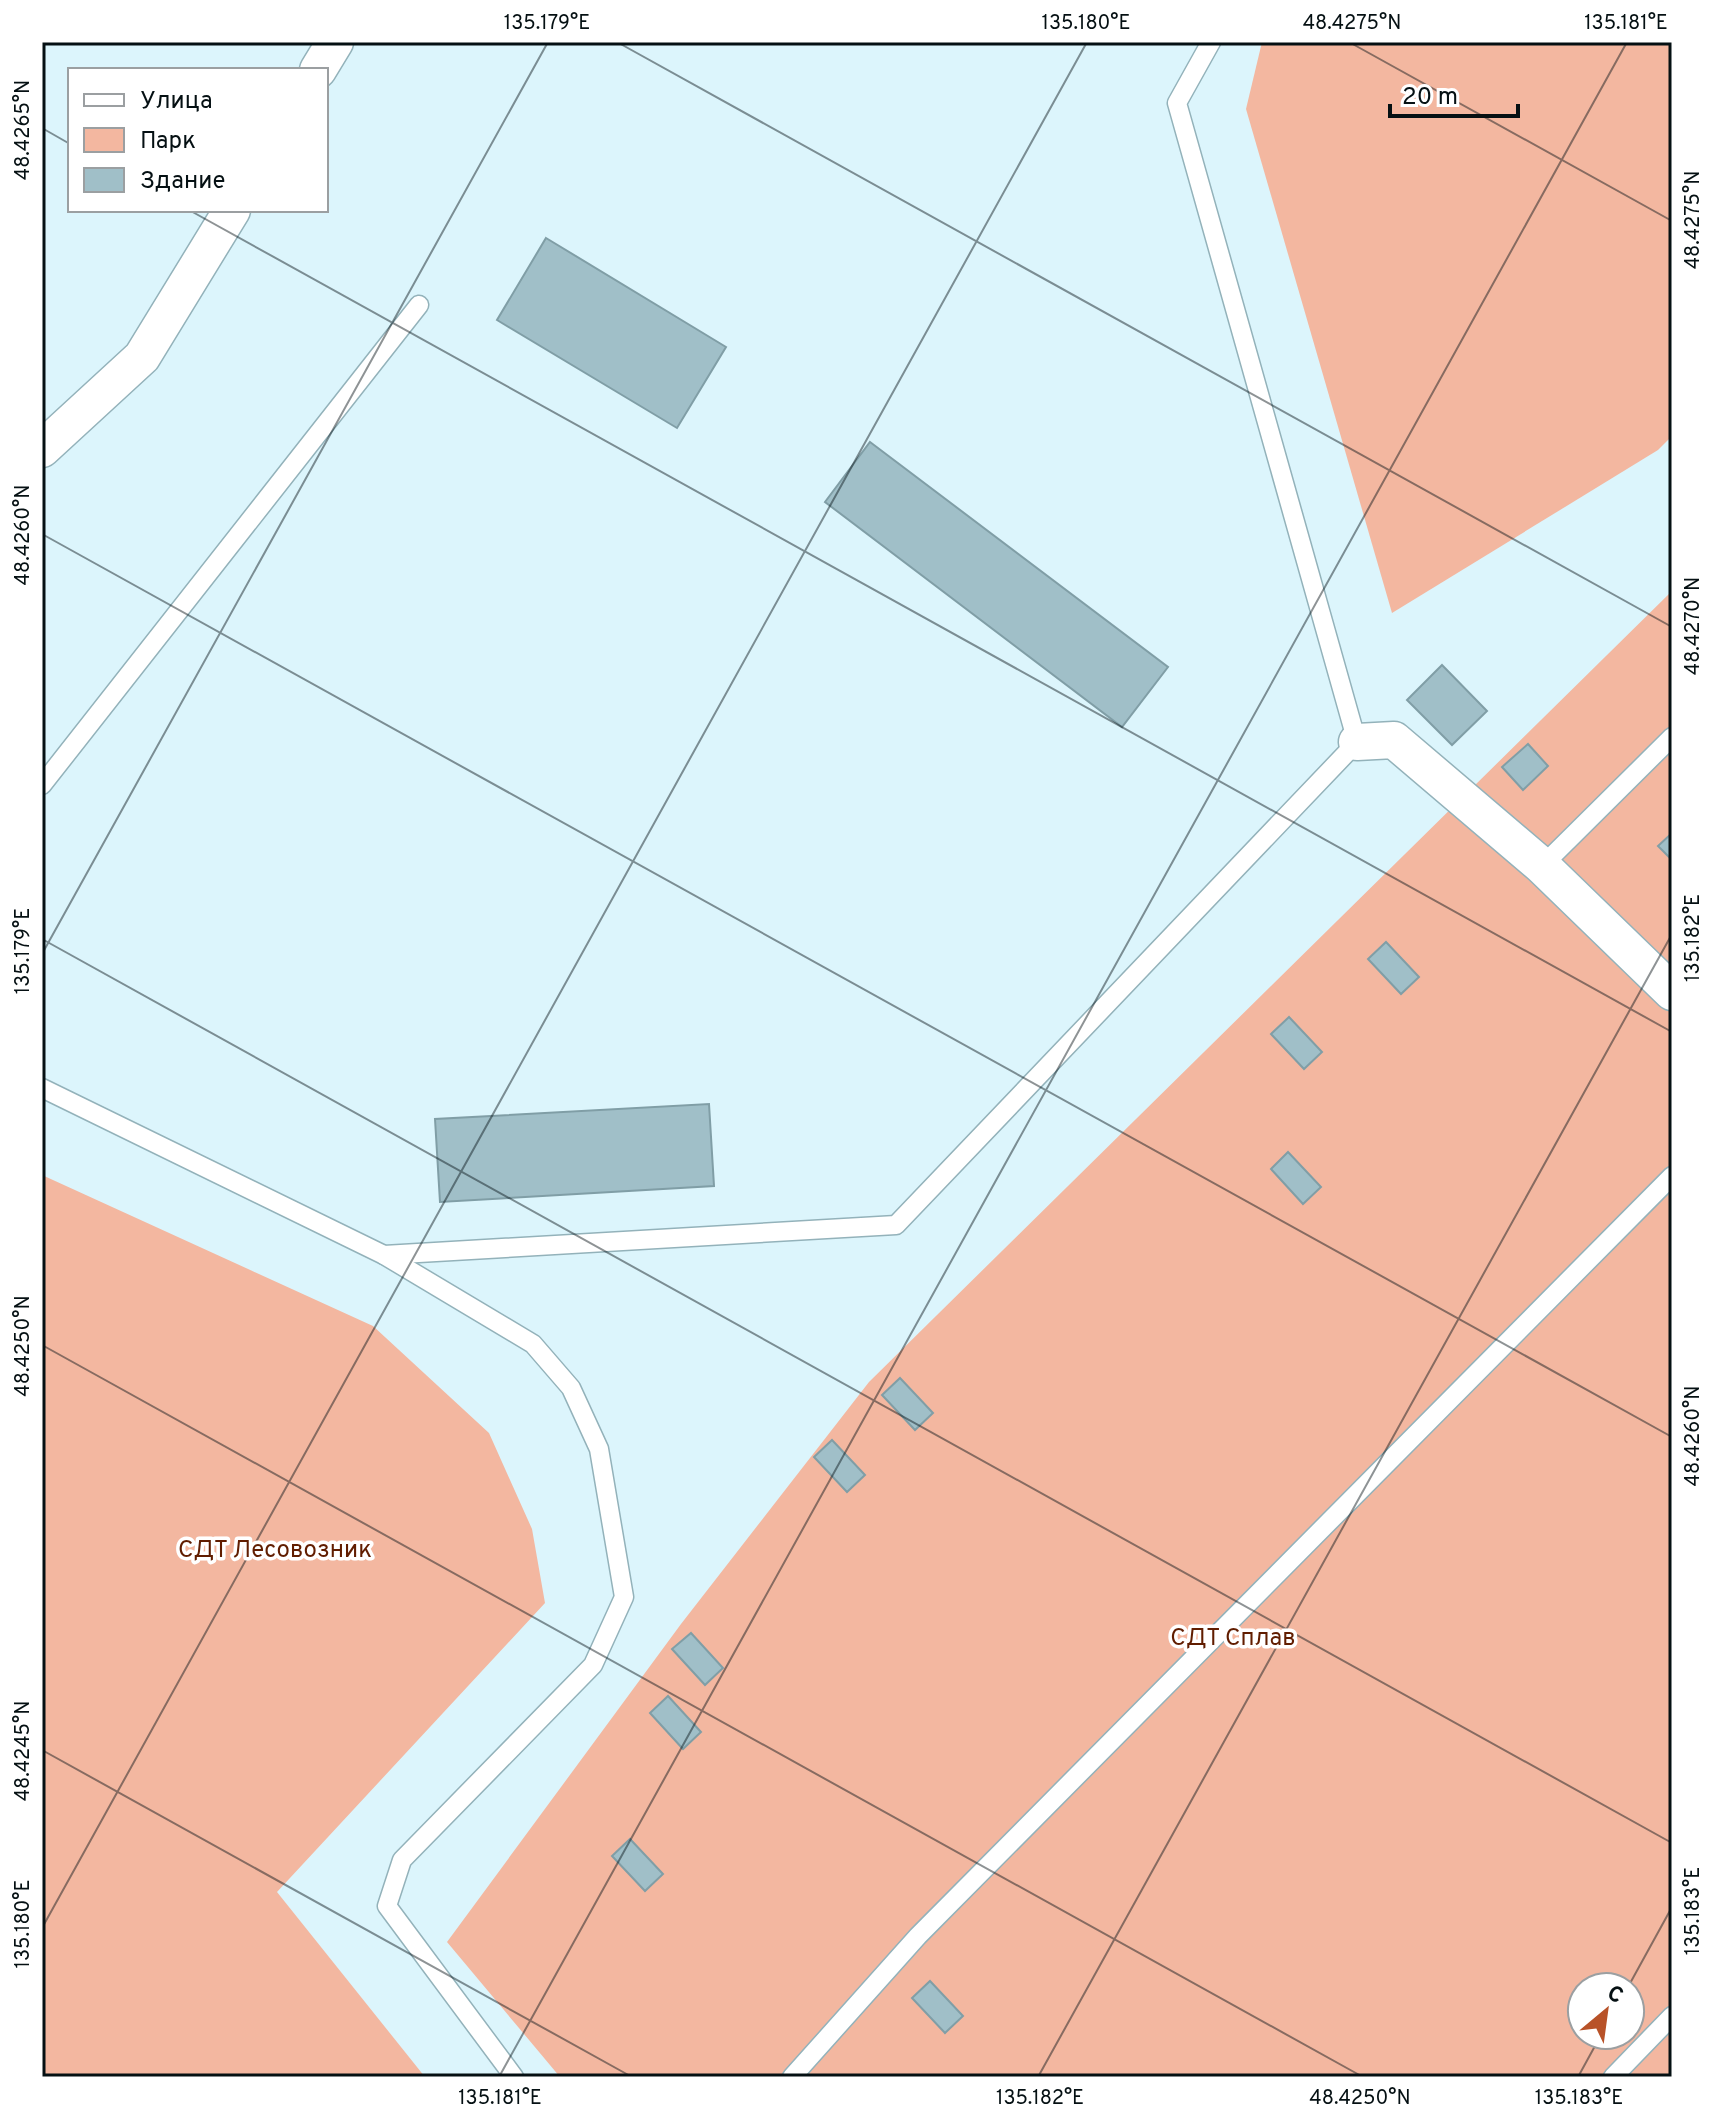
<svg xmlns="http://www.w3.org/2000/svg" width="1714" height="2119" font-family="Overpass,sans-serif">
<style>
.green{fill:#f3b7a0;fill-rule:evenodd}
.building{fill:#a0bfc8;stroke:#809ea6;stroke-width:2}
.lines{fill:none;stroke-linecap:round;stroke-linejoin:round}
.lane-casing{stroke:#93b2ba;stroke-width:21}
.street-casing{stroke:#93b2ba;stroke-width:39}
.lane{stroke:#fff;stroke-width:18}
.street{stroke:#fff;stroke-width:36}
.ticks{fill:none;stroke:#051013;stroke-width:2;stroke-opacity:0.45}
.labels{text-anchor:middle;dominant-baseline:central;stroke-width:7;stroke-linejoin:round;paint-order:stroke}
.park-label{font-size:24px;fill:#611d00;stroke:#fff}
.neatline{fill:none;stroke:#051013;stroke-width:3}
.ticks-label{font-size:20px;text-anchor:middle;fill:#051013}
</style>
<rect width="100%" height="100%" fill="#dcf5fc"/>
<!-- green -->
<g class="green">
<path d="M1262,42H1672V436L1658,450L1392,613L1246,109Z"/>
<path d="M1672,591V2077H560L447,1942L681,1624L869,1382ZM1582,1987H1630V2035H1582Z"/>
<path d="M42,1175L373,1326L489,1433L532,1529L545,1603L277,1892L425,2077H42Z"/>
</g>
<!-- building -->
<g class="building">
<path d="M546,238L726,347L677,428L497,320Z"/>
<path d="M870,442L1168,667L1122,727L825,502Z"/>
<path d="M1442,665L1487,711L1452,745L1407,700Z"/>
<path d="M1528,744L1548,766L1523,790L1502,767Z"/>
<path d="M1672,833V860L1658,846Z"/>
<path d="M1386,942L1419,977L1401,994L1368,959Z"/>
<path d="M1289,1017L1322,1052L1304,1069L1271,1034Z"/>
<path d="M709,1104L714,1186L440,1202L435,1119Z"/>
<path d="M1288,1152L1321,1187L1303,1204L1271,1169Z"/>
<path d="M900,1378L933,1413L915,1430L882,1395Z"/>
<path d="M832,1440L865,1475L847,1492L814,1457Z"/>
<path d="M691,1633L723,1668L705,1685L672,1649Z"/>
<path d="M668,1696L701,1732L683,1749L650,1713Z"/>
<path d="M630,1839L663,1874L645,1891L612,1856Z"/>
<path d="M930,1981L963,2016L945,2033L912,1998Z"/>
</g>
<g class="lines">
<!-- lane casing -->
<g class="lane-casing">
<g id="lane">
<path d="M42,785L419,305"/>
<path d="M1542,866L1672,737"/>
<path d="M42,1088L384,1255L896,1225L1357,742L1177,103L1211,42"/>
<path d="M384,1255L533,1344L571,1388L599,1449L624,1597L593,1665L402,1860L387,1906L514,2077"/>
<path d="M792,2077L918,1936L1672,1176"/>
<path d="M1613,2077L1672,2016"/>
</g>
</g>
<!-- street casing -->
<g class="street-casing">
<g id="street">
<path d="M318,70L335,42"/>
<path d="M42,449L142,357L232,210"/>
<path d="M1357,742L1394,740L1542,866L1672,992"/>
</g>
</g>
<!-- lane -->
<use href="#lane" class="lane"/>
<!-- street -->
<use href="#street" class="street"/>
</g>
<!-- ticks -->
<path class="ticks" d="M617,42L1672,627M1349,42L1672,221M42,128L70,144M189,210L1672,1032M42,534L1672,1437M42,939L1672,1843M42,954L548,42M42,1345L1363,2077M42,1750L632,2077M42,1928L1087,42M1628,1987L1672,1907M499,2077L1627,42M1038,2077L1672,934M1578,2077L1601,2035"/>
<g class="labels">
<!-- park labels -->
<g class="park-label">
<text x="275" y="1551">СДТ Лесовозник</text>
<text x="1233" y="1639">СДТ Сплав</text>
</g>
</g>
<!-- border -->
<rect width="1714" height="2119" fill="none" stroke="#ffffff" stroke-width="88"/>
<!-- legend -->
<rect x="68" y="68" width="260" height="144" fill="#ffffff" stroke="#9b9fa1" stroke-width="2"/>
<rect x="84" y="94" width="40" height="12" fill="#ffffff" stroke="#9b9fa1" stroke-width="2"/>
<text x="140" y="108" font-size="24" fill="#051013">Улица</text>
<rect x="84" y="128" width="40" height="24" fill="#f3b7a0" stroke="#9b9fa1" stroke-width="2"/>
<text x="140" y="148" font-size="24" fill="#051013">Парк</text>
<rect x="84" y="168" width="40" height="24" fill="#a0bfc8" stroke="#9b9fa1" stroke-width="2"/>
<text x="140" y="188" font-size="24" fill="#051013">Здание</text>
<!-- north arrow -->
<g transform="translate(1606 2011) rotate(29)"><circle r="38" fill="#ffffff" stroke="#9b9fa1" stroke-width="2"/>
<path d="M0-6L14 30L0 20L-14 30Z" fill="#b85228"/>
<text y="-12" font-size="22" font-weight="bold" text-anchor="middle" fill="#051013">С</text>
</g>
<!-- scale -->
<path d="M1390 104v12h128v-12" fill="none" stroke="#051013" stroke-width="4"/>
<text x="1402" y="104" font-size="24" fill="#051013" stroke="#ffffff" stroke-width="6" paint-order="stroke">20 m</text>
<rect x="44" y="44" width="1626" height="2031" class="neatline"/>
<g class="ticks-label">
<text x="547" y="29">135.179°E</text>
<text x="1086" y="29">135.180°E</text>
<text x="1352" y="29">48.4275°N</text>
<text x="1626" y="29">135.181°E</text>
<text transform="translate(22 130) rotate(-90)" y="7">48.4265°N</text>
<text transform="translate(1692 220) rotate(-90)" y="7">48.4275°N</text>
<text transform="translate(22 535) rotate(-90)" y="7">48.4260°N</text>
<text transform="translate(1692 626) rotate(-90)" y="7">48.4270°N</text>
<text transform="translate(1692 938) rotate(-90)" y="7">135.182°E</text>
<text transform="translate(22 951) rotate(-90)" y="7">135.179°E</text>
<text transform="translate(22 1346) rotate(-90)" y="7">48.4250°N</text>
<text transform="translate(1692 1436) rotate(-90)" y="7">48.4260°N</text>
<text transform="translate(22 1751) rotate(-90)" y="7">48.4245°N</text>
<text transform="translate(1692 1911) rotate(-90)" y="7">135.183°E</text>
<text transform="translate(22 1924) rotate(-90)" y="7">135.180°E</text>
<text x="500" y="2104">135.181°E</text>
<text x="1040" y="2104">135.182°E</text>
<text x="1360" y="2104">48.4250°N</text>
<text x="1579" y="2104">135.183°E</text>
</g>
</svg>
